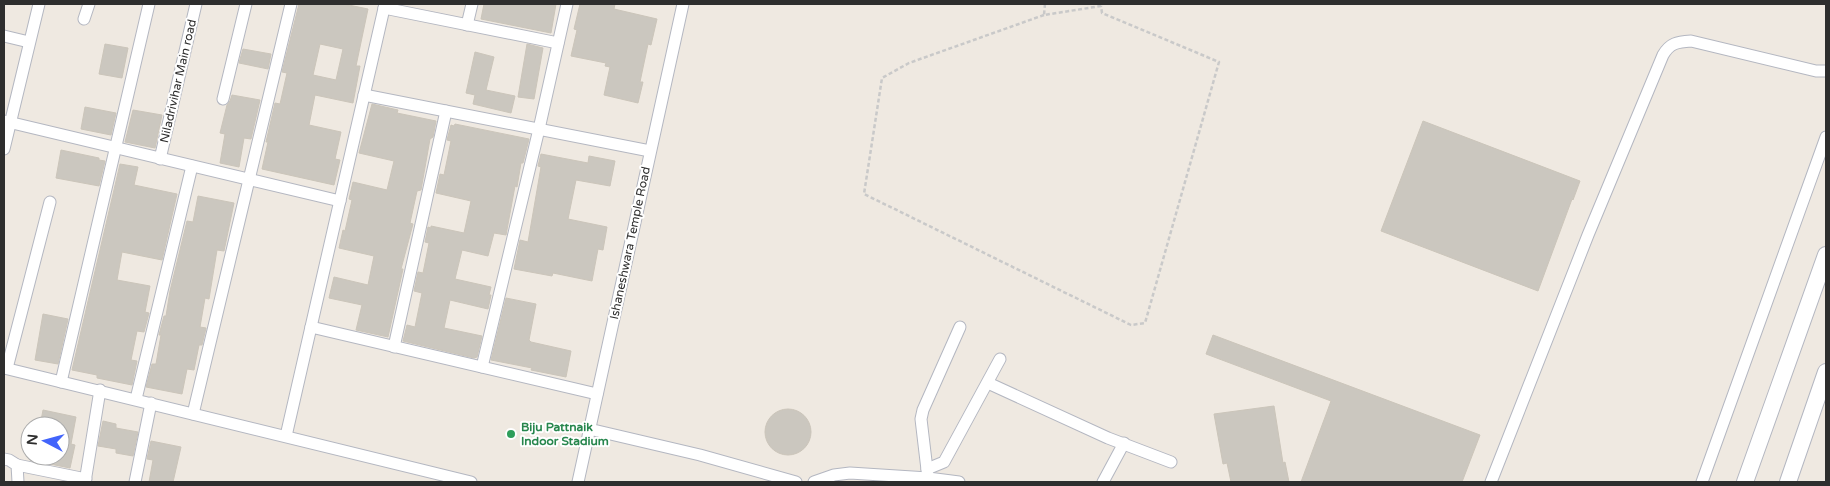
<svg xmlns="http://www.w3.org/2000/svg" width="1830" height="486" font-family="'Varela Round',sans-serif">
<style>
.building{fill:#cbc7bf;stroke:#cbc5ba;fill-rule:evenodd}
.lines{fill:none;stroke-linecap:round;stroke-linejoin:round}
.street-casing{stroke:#b4b7c1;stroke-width:13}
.secondary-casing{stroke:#b4b7c1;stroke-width:18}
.path{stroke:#c9c9c9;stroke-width:2.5;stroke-dasharray:4 2.5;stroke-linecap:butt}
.street{stroke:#fff;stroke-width:11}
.secondary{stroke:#fff;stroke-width:16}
.leisure-dot{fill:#2e9e5b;stroke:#fff;stroke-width:2}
.labels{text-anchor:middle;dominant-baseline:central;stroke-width:4;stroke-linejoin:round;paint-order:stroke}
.street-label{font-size:12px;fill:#2e2e2e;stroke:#fff}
.leisure-label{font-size:12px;font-weight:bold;fill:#27864d;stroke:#fff;text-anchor:start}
</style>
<rect width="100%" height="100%" fill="#efe9e1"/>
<!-- building -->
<g class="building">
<path d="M299,4H344L368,9L356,66H360L353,103L315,95L309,125L341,132L335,159L340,160L334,185L262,169L268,142H266L275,103L280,104L287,73L282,72ZM320,44L343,49L336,80L313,75Z"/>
<path d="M484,4H556L551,33L481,19Z"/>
<path d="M580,4H615L614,9L657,19L651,45L648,44L640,82H643L638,103L604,95L610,67L605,66L606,63L571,56L577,30L574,29Z"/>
<path d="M105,44L128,48L122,78L99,74Z"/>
<path d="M527,44L543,48L534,99L518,97Z"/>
<path d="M243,49L271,54L268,69L239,63Z"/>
<path d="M475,52L494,57L486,90L515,96L511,113L473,104L475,95L466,93Z"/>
<path d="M232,95L260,100L251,139L244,138L239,167L220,163L225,134L220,133L227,105L230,101Z"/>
<path d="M372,104L398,110L397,113L436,121L433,137L430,139L421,190L417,191L410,223L413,224L401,269H403L388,337L356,330L362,305L329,298L334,277L368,285L374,256L339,248L343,230L345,231L352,200L349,199L353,182L387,190L394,161L359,153Z"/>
<path d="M85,107L116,113L111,135L81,129Z"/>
<path d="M133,110L162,115L155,148L125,142Z"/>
<path d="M1423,121L1580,181L1573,200L1572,199L1538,291L1381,231Z"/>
<path d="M455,124L529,139L523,163H521L517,187L515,186L506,235L494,233L488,256L462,250L455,279L491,287L489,295H491L488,309L450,300L444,328L482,336L477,357L474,358L403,341L407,325L415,327L422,293L414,291L418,272L423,273L429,243L425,242L428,227L431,228V226L464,233L471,201L436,193L440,174L444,175L451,141L447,140L451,125L454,126Z"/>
<path d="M61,150L99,158V160L105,161L99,186L56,178Z"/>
<path d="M541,154L588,163L589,156L615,161L610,186L576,180L568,219L607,227L603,250L598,249L592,281L553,273L552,276L514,269L520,240L528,242L541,167L538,166Z"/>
<path d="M120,164L138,167L134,185L177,194L162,260L122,252L117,280L150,286L145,312L149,313L144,332L137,331L131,360L137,361L132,385L97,378V375L72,370Z"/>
<path d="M198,196L234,203L224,251L217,250L209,299L205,298L200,327L206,328L202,345H199L194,370L187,369L182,394L146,387L152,364H156L161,335H159L164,316H166L170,291L187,221L193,222Z"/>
<path d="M506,298L536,304L529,340L531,342L571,351L566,377L531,370L532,368L491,360Z"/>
<path d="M43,314L68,319L58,364L35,360Z"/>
<path d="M1213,335L1480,435L1462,482H1301L1331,401L1206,354Z"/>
<path d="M1274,406L1283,463L1285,462L1289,482H1231L1227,463L1223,464L1214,414Z"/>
<circle cx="788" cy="432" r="23"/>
<path d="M43,410L76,417L71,444L75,445L70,468L30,460V456H60V426H40Z"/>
<path d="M103,421L116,424V428L138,432L133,456L116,453V449L98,446Z"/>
<path d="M151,441L181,447L173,482H149L153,460L147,459Z"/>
</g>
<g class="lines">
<!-- street casing -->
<g class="street-casing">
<g id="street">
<path d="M384,8L558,43"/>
<path d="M84,19L89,4"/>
<path d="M467,25L472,4"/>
<path d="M4,36L29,42"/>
<path d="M364,95L650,151"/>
<path d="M223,99L246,4"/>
<path d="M4,121L340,201"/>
<path d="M4,149L39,4"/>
<path d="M160,159L196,4"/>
<path d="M311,327L597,394"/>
<path d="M394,347L446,111"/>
<path d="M482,367L539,129L567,4"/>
<path d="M4,368L471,482"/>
<path d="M7,368L50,202"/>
<path d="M61,382L149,4"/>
<path d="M988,383L1108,438L1171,462"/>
<path d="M136,399L192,166"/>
<path d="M193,414L291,4"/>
<path d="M589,429L700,455L796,482"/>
<path d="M286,436L385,4"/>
<path d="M4,459L9,460L17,465L18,482"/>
<path d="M17,465L86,479"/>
<path d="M927,469L944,462L1000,359"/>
<path d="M928,478L921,419L923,410L960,327"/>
<path d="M85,482L100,390"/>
<path d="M135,482L151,403"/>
<path d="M578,482L683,4"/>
<path d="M814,482L834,475L850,473L928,478L959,482"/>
<path d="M1103,482L1124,443"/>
<path d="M1491,482L1588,235L1663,55C1670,43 1677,42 1691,41L1816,71H1826"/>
<path d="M1702,482L1826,137"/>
</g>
</g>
<!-- secondary casing -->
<g class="secondary-casing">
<g id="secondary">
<path d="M1745,482L1826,255"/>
<path d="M1788,482L1826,372"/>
</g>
</g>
<!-- path -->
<g class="path">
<path d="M1045,4L1044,15L1101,6V4"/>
<path d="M1044,15L909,63L882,78L864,194L1131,325L1145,323L1219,62L1102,13L1101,6"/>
</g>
<!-- street -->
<use href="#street" class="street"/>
<!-- secondary -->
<use href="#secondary" class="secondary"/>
</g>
<!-- markers -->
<circle class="leisure-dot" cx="511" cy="434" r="5"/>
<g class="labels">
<!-- street labels -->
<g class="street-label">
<text transform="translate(178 81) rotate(-77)">Niladrivihar Main road</text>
<text transform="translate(630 243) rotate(-78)">Ishaneshwara Temple Road</text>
</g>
<!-- leisure labels -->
<g class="leisure-label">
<text x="521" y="427">Biju Pattnaik<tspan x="521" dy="14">Indoor Stadium</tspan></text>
</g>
</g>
<!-- border -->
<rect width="1830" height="486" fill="none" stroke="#2e2e2e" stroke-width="10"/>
<!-- north arrow -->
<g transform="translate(45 441) rotate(276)"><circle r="24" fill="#ffffff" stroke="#ababab"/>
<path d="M0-4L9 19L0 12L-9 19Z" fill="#4264fb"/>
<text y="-8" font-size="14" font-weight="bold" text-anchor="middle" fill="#2e2e2e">N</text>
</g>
</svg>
